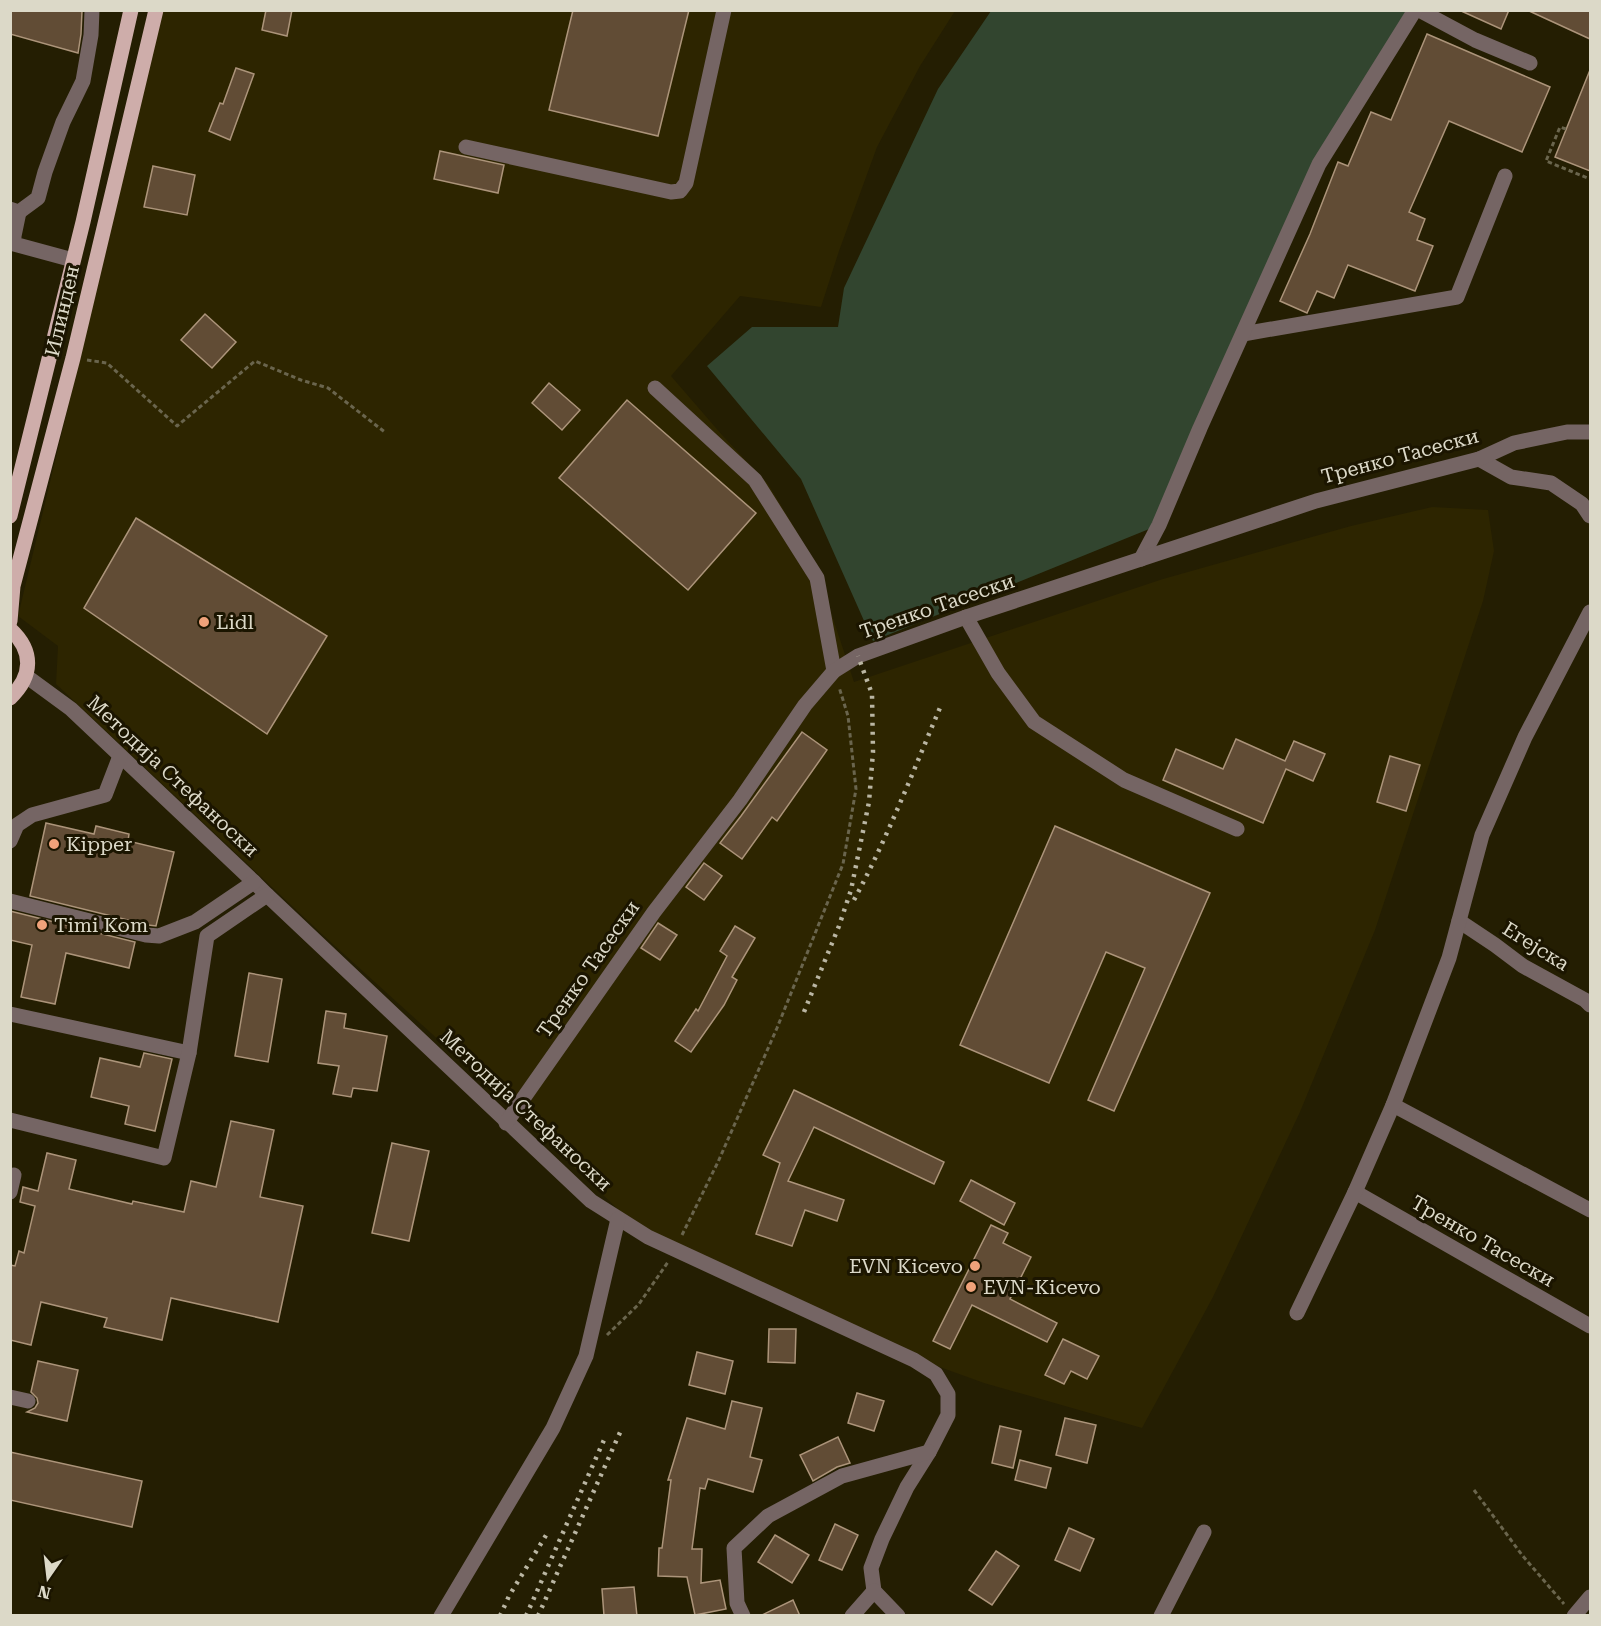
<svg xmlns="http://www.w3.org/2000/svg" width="1601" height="1626" font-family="'Roboto Serif',serif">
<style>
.built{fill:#2d2500}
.green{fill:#32452f}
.building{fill:#614c35;stroke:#ac947a;stroke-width:1.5}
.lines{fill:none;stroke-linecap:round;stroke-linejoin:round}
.path{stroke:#6a654d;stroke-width:3;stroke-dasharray:4.5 3;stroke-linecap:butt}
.minor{stroke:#756564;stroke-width:15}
.major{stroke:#ceadaa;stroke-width:15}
.rail{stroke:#bab6a3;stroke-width:4.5;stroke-dasharray:3 6;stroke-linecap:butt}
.poi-dot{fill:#f0a27a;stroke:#1b1500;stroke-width:2}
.labels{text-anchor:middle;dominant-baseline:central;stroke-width:6;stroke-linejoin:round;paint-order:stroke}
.street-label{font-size:20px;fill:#dcd9c8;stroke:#1b1500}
.poi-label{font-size:20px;fill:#dcd9c8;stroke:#1b1500;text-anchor:start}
</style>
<rect width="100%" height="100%" fill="#241e02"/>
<!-- built -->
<path class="built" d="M163,10L955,11L920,66L877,147L839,251L821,307L740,296L671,376L722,435L768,484L796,530L819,576L854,682L1163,579L1351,526L1432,507L1488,510L1494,551L1483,601L1375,930L1300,1112L1213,1297L1142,1428L984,1383L937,1366L692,1258L623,1214L475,1073L324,936L56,684L58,646L18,616Z"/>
<!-- green -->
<path class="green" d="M991,11H1415L1319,164L1159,525L873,641L801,479L707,366L752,327H838L844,288L938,89Z"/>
<!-- building -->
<g class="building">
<path d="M10,10L82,11L81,34L78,53L10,34Z"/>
<path d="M266,10H292L287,36L262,30Z"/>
<path d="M573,10H689L658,136L549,110Z"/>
<path d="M1459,10H1509L1501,29Z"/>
<path d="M1527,10H1590V39Z"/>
<path d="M1427,34L1550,87L1522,152L1449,121L1409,212L1425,219L1417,240L1433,246L1415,291L1348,265L1334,298L1317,291L1307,313L1280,301L1310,234L1338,162L1348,166L1371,112L1391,120Z"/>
<path d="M236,68L254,74L230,140L209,131L220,103L223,104Z"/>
<path d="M1590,70V171L1555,157Z"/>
<path d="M440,151L504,165L498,193L434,179Z"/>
<path d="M153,166L195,175L187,215L144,207Z"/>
<path d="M205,314L236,342L212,368L181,340Z"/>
<path d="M549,383L580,410L562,430L532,403Z"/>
<path d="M627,400L756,513L688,590L559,478Z"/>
<path d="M136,518L327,636L267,734L84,608Z"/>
<path d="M802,732L827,750L777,821L772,817L742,859L720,843L741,816Z"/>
<path d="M1236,739L1285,761L1294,741L1325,754L1313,781L1286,769L1263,823L1163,780L1176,749L1223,769Z"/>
<path d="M1390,756L1420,765L1406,811L1377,802Z"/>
<path d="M46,823L94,834L96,826L129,834L128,841L174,852L156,926L148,925L30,896Z"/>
<path d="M1055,826L1210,893L1114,1111L1088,1100L1145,968L1106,952L1049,1083L960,1045Z"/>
<path d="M704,863L722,876L704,900L686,887Z"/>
<path d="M10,911L135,942L129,968L66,953L55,1004L21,997L32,945L10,940Z"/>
<path d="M658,923L677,935L660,960L641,948Z"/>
<path d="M735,926L755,938L732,977L737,980L724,1005L691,1052L675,1041L696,1009L698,1011L727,956L720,951Z"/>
<path d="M249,973L282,979L268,1062L235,1056Z"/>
<path d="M326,1011L346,1014L344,1028L387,1036L377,1091L353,1088L351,1097L333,1094L339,1066L318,1063Z"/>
<path d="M144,1053L172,1059L155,1131L125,1124L129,1106L91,1097L100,1058L140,1067Z"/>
<path d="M794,1090L944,1162L934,1184L814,1127L788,1181L844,1200L837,1221L805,1210L792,1246L756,1234L780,1163L763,1155Z"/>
<path d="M231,1121L274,1130L260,1197L303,1206L278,1322L171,1298L162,1340L104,1327L107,1318L41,1302L31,1345L10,1340V1265L15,1266L19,1251L24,1253L35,1206L20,1202L23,1187L38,1191L47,1153L76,1160L69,1189L132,1204L133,1201L184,1212L191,1181L216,1187Z"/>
<path d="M392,1143L429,1151L409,1241L372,1233Z"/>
<path d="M971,1180L1015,1203L1004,1225L960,1201Z"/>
<path d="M991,1225L1008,1233L1003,1243L1031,1257L1010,1299L1057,1323L1047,1342L972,1305L950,1349L933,1341Z"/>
<path d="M769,1329H796L795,1363L768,1362Z"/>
<path d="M1063,1339L1099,1356L1087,1379L1071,1371L1064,1384L1045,1375Z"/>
<path d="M697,1352L733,1361L725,1394L689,1385Z"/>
<path d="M38,1361L78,1370L67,1421L27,1412L35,1408L38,1403L37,1398L31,1392Z"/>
<path d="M857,1393L884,1401L874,1431L848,1423Z"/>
<path d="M732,1401L762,1408L750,1457L762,1460L753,1492L708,1479L705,1489L700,1488L692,1549H702L701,1583L720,1580L726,1609L695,1615L687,1577L658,1576L659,1548H662L671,1480H668L687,1418L725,1429Z"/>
<path d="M1065,1418L1096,1425L1087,1463L1056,1455Z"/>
<path d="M1000,1426L1021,1431L1013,1468L992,1463Z"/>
<path d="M838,1437L850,1463L837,1467L813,1481L800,1455Z"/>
<path d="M10,1452L142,1481L132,1527L10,1500Z"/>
<path d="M1020,1460L1051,1468L1046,1488L1015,1480Z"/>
<path d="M835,1524L858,1535L842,1570L819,1560Z"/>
<path d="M1069,1528L1094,1539L1080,1571L1055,1560Z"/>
<path d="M775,1535L809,1555L792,1583L758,1562Z"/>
<path d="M996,1551L1019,1566L992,1605L969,1590Z"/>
<path d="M634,1587L637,1616H604L602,1589Z"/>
<path d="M793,1600L800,1616H760Z"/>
</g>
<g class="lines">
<!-- path -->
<g class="path">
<path d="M1566,129L1560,127L1546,161L1590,179"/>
<path d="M87,360L107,363L177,426L255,361L301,380L328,388L386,433"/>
<path d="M682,1235L718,1162L777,1028L843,864L856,789L848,716L839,687"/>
<path d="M607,1335L639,1304L668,1262"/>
<path d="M1474,1490L1522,1555L1564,1604"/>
</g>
<!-- minor -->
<g class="minor">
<path d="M1419,10L1475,40L1530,63"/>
<path d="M466,147L671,192L680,191L686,183L724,10"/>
<path d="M10,209L19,212L38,198L45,172L63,122L83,81L91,35L92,10"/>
<path d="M19,212L14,236V244L73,260"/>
<path d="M1243,334L1457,297L1505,176"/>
<path d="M655,388L755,480L817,578L834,671"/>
<path d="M1479,459L1511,477L1551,483L1582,504L1590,516"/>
<path d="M1141,559L1159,525L1200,428L1319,164L1415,10"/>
<path d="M966,617L998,673L1034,722L1124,780L1237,829"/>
<path d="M26,676L71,709L254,882L267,895L591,1201L648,1237L914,1360L936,1374L948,1394V1415L929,1452L907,1487L882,1539L871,1568L874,1591L898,1616"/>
<path d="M10,841L17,825L32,815L105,795L120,756"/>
<path d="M10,901L146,935L159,936L195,922L254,882"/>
<path d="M1459,921L1495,945L1523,966L1585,1000L1590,1005"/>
<path d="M10,1014L189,1053"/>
<path d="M1393,1105L1590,1210"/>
<path d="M10,1120L164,1158L189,1053L207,936L267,895"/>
<path d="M506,1123L654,912L740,800L805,705L834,671L858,656L966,617L1316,501L1479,459L1514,443L1567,432H1590"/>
<path d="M10,1192L14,1175"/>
<path d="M1355,1192L1590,1326"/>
<path d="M1297,1313L1355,1192L1393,1105L1449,958L1482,835L1525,737L1590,612"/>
<path d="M10,1397L28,1401"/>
<path d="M441,1616L553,1428L586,1356L618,1219"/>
<path d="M743,1616L737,1603L734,1548L768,1516L842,1476L929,1452"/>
<path d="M852,1616L874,1591"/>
<path d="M1161,1616L1204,1532"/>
<path d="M1574,1616L1590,1597"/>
</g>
<!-- major -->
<g class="major">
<path d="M10,516L83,222L131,10"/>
<path d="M10,621L13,586L73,358L156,10"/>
<path d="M10,629C34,651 33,676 10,698"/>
</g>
<!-- rail -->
<g class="rail">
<path d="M854,900C888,837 914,769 942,703"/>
<path d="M804,1012L839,926L851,890L869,802L873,752L872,694L858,656"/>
<path d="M500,1616L509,1596L548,1532"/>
<path d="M526,1616L604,1440"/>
<path d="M538,1616L622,1428"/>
</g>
</g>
<!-- markers -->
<g class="poi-dot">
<circle cx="204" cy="622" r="6"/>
<circle cx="54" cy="844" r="6"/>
<circle cx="42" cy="925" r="6"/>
<circle cx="975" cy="1266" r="6"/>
<circle cx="971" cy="1287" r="6"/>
</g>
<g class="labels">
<!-- street labels -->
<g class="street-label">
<text transform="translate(62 311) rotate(-77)">Илинден</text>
<text transform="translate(1400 456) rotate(-15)">Тренко Тасески</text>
<text transform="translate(937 606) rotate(-19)">Тренко Тасески</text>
<text transform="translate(173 776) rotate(43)">Методија Стефаноски</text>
<text transform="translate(1536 946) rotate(32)">Егејска</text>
<text transform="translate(588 969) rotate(-55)">Тренко Тасески</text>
<text transform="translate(526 1110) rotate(43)">Методија Стефаноски</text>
<text transform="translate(1483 1241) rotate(30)">Тренко Тасески</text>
</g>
<!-- poi labels -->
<g class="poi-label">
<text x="216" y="622">Lidl</text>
<text x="66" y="844">Kipper</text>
<text x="54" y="925">Timi Kom</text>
<text x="963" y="1266" text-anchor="end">EVN Kicevo</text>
<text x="983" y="1287">EVN-Kicevo</text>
</g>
</g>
<!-- border -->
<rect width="1601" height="1626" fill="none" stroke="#dcd9c8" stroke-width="24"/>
<!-- north arrow -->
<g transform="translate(48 1578) rotate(194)" stroke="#1b1500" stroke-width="4.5" paint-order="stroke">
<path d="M0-4.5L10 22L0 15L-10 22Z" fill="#dcd9c8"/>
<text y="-9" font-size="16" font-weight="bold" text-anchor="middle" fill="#dcd9c8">N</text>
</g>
</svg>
